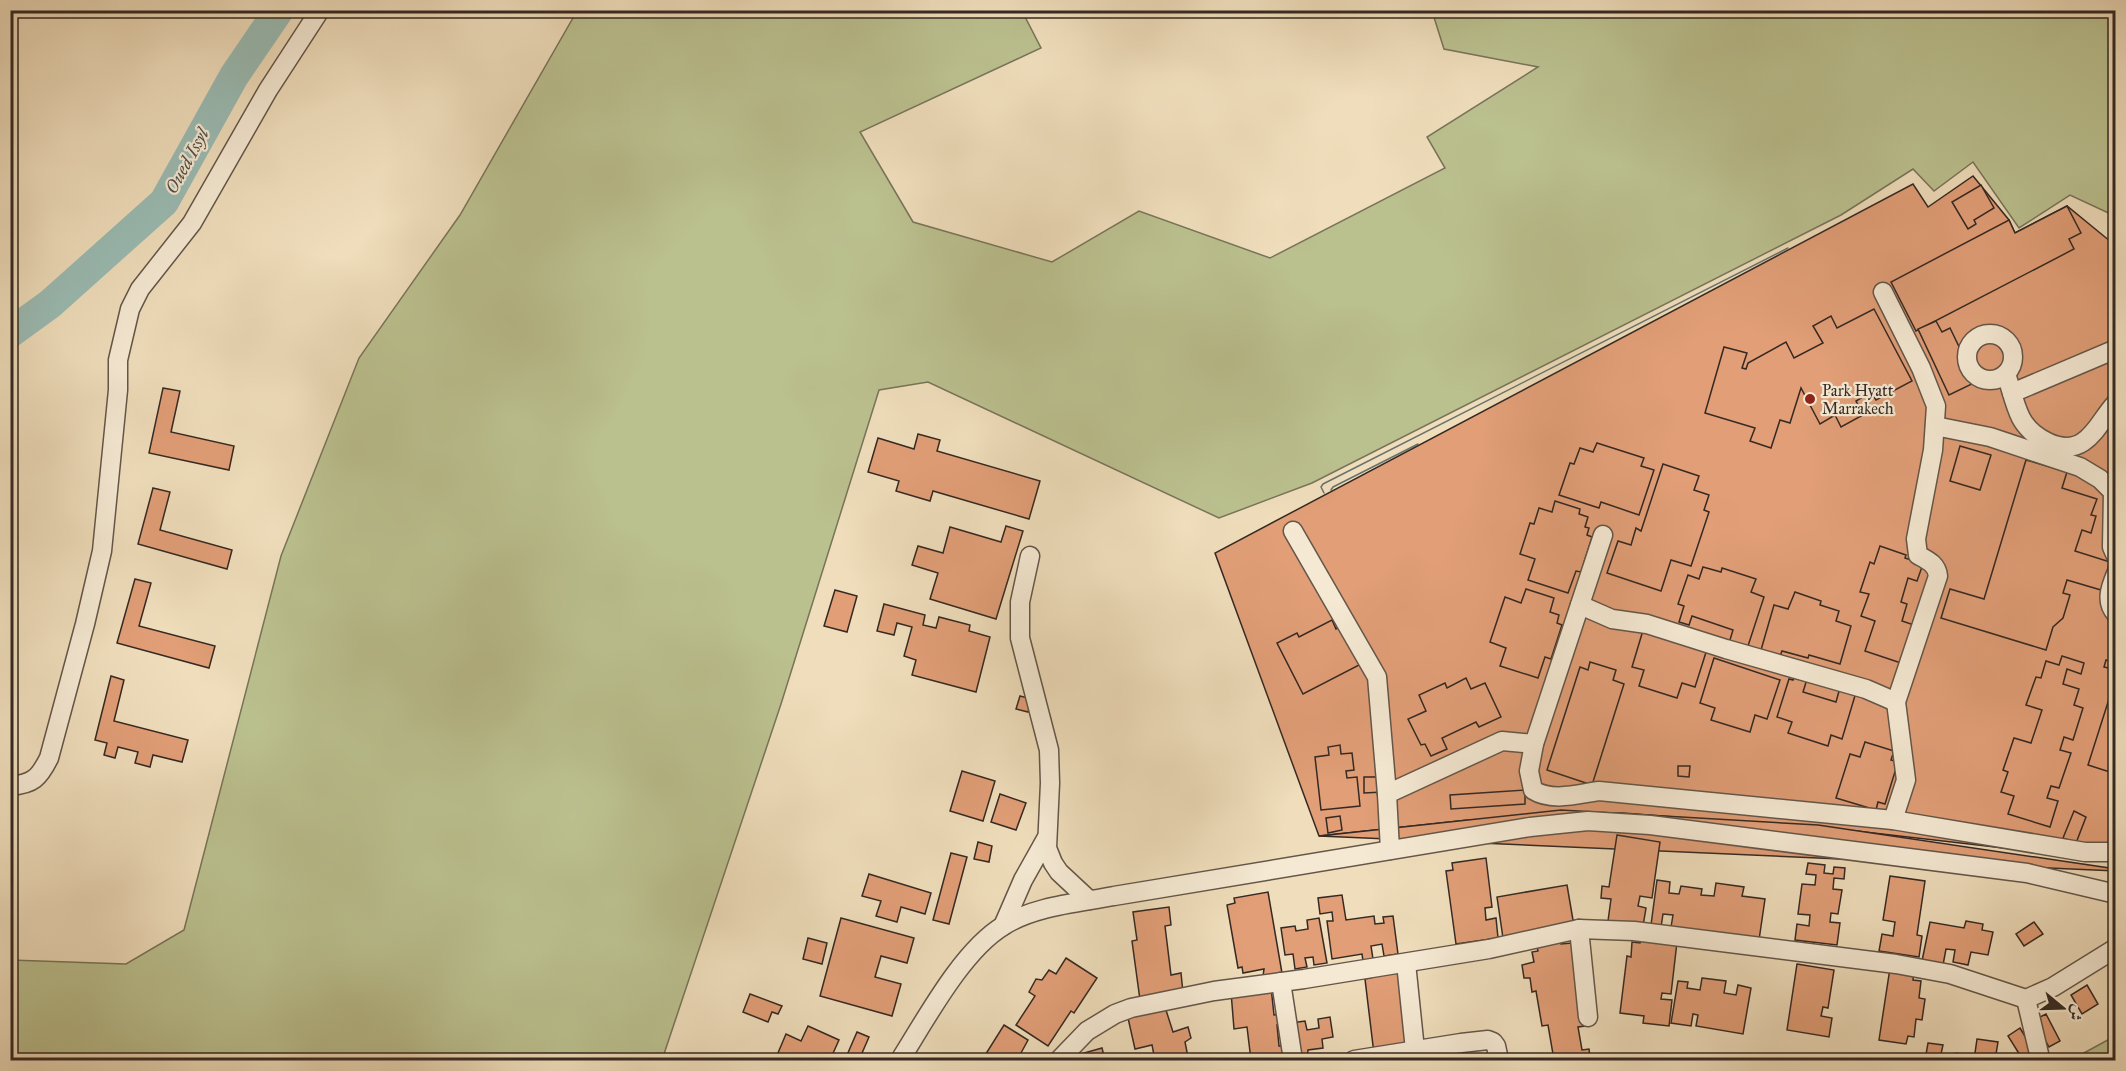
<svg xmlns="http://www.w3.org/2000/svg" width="2126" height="1071" font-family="'IM FELL Great Primer',Amiri,serif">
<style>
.green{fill:#bbc08f;stroke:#787459;stroke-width:1.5}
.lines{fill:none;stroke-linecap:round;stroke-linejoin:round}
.shore{stroke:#68726b;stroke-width:1.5}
.river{stroke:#9abbb3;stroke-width:30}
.building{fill:#e19e77;stroke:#352923;stroke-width:1.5}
.street-casing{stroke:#645649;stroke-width:21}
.street{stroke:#f5e9d3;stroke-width:18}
.poi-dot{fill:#8f2418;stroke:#f5e9d3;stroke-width:2}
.labels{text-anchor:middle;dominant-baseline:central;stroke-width:4.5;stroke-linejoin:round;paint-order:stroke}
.poi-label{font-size:16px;fill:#352923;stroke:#f5e9d3;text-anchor:start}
.water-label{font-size:18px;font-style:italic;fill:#4e4e47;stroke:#f5e9d3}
</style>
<rect width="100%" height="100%" fill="#efddbb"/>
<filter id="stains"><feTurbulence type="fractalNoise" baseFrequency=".00333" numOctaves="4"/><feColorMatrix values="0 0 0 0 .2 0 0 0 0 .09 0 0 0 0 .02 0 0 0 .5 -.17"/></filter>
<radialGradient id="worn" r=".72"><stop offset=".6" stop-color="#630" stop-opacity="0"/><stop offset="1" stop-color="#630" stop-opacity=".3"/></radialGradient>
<!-- green -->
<g class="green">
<path d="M577,11H1022L1041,48L860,132L913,222L1052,262L1139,211L1270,258L1445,168L1427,137L1538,67L1444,49L1432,11H2115V216L2070,195L2019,228L1973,162L1934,191L1913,169L1841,215L1312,483L1219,518L928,382L879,390L781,704L662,1060H11V960L126,964L184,930L281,556L359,358L460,215Z"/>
<path d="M2115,1036V1060H2071Z"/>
</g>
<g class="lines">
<!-- shore -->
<g class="shore">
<path d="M1331,490L1333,487L1418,444"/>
<path d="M1324,493L1321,487L1323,484L1788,248"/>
</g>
<!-- river -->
<path class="river" d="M10,333L50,304L164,202L234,76L279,10"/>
</g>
<!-- building -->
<g class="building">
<path d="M1973,176L2009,220L2015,233L2067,206L2116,246V861L1856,831L1623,813L1468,820L1319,836L1215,553L1913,184L1928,207Z"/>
<path d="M1981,185L1994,208L1974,220L1976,224L1968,229L1952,202Z"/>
<path d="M2067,206L2081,233L2069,239L2074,249L1916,331L1891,282L2009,220L2015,233Z"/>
<path d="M1874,309L1912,381L1876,400L1871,392L1856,401L1863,415L1841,427L1835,415L1820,424L1801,388L1790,423L1780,420L1771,448L1750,441L1755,428L1705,413L1724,347L1747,353L1742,368L1746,369L1748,363L1786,342L1794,358L1823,343L1813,326L1831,316L1837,328Z"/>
<path d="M1936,321L1942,332L1950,328L1976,382L1949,395L1918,329Z"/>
<path d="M163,388L180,391L171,432L234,446L229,470L149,453Z"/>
<path d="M918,434L940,440L937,451L1040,481L1029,519L933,491L930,501L896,491L899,481L868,472L878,438L914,449Z"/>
<path d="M1597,443L1644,458L1641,466L1654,470L1639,515L1601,502L1599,508L1559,495L1570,463L1574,464L1580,448L1593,452Z"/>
<path d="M1960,446L1991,455L1980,490L1950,481Z"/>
<path d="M2026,460L2067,472L2062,488L2097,499L2091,515L2096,516L2091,533L2082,530L2075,551L2110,562L2101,590L2067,580L2063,593L2070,595L2063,618L2053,627L2046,650L1941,618L1950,589L1984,599Z"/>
<path d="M1663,464L1699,476L1694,490L1709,495L1704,510L1709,512L1691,566L1671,560L1661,591L1607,573L1618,541L1631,545L1636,528L1641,531Z"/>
<path d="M153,488L170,492L160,530L232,550L227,569L138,544Z"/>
<path d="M1555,501L1580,509L1579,514L1588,517L1585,527L1589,528L1587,535L1592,537L1581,572L1576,571L1568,593L1528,580L1535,559L1520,554L1530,523L1534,524L1539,508L1552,512Z"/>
<path d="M1006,526L1023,531L996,619L930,599L938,573L912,565L918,546L943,553L950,527L1001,542Z"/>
<path d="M1880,546L1906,555L1905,558L1923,564L1917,581L1908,578L1901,602L1907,604L1902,621L1914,625L1901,663L1865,651L1875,621L1861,616L1869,594L1860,592L1870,562L1874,564Z"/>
<path d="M1703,567L1721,572L1722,568L1756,579L1751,592L1764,597L1747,649L1729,643L1733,630L1692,616L1689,625L1679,622L1684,606L1678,604L1688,575L1699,579Z"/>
<path d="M135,579L151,583L139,626L215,646L209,668L117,643Z"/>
<path d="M1526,589L1554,598L1550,612L1559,615L1557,623L1562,625L1551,659L1545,657L1538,678L1500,666L1506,648L1490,642L1505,597L1521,603Z"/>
<path d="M835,590L857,596L847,632L824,626Z"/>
<path d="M1795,592L1821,601L1820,605L1839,611L1836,621L1851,626L1840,664L1809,655L1808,658L1782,651L1780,656L1761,650L1774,605L1788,609Z"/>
<path d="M884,604L925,615L923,625L936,628L939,617L970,625L969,631L990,637L976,692L912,675L916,660L904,656L912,627L897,623L894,635L877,631Z"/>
<path d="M1332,620L1336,629L1344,622L1365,662L1303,694L1277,643L1297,633L1299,637Z"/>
<path d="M1644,627L1708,646L1695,687L1682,683L1677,698L1639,686L1644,670L1632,667Z"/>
<path d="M2062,656L2084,663L2081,674L2067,669L2063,684L2079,689L2074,705L2083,708L2073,740L2064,737L2060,750L2071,753L2059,788L2051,786L2047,798L2058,801L2050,827L2008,814L2014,796L2001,792L2008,772L2003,770L2014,738L2031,743L2042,710L2026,705L2036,677L2041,678L2046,661L2059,665Z"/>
<path d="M1714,658L1780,680L1767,719L1755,715L1750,732L1711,720L1715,708L1700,703Z"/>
<path d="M2106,660L2116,663V670L2104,667Z"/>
<path d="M1590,662L1616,670L1613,680L1624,684L1592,785L1547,770L1580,667L1588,670Z"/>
<path d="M1796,672L1808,676L1803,692L1836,702L1841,684L1857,689L1842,739L1831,735L1828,746L1788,733L1792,722L1777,717L1789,679L1793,680Z"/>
<path d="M111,676L124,680L114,721L188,740L182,762L153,755L150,767L135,763L138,752L118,747L115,758L104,755L107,743L95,740Z"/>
<path d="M2116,677V774L2088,765Z"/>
<path d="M1466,678L1471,689L1485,683L1501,717L1479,727L1476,722L1442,738L1447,749L1431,756L1425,744L1421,745L1408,719L1426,711L1419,695L1445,683L1447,688Z"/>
<path d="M1020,696L1032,699L1028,712L1016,709Z"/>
<path d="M1865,742L1894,751L1891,760L1898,762L1885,804L1878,802L1876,810L1836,798L1850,754L1860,757Z"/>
<path d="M1340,745L1341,754L1352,753L1354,770L1346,771L1347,778L1357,777L1360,806L1321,810L1315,757L1329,755L1328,747Z"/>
<path d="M1678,766H1690L1689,777L1678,776Z"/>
<path d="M962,771L995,781L983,821L950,811Z"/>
<path d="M1364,777H1383V792L1364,793Z"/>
<path d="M1525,790V804L1451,809L1450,795Z"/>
<path d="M1000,794L1026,803L1016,830L991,822Z"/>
<path d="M1561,810L1818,825L2116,869V871L1319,836Z"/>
<path d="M2074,811L2086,817L2076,843L2063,838Z"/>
<path d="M1340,816L1342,830L1328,833L1326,818Z"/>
<path d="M10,833L15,834V846H10Z"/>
<path d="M1617,835L1660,842L1652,898L1640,896L1638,906L1646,908L1643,926L1608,921L1611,899L1601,898L1602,886L1609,887Z"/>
<path d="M978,842L992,846L989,862L974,859Z"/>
<path d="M951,853L967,857L949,924L933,920Z"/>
<path d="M1486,858L1492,907L1485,908L1486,920L1496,918L1498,938L1456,944L1446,871L1453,870L1452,863Z"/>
<path d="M1808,863L1825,865L1824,873L1833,874L1834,867L1845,868L1844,879L1834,878L1833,889L1842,890L1838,914L1831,913L1830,922L1840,923L1837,945L1795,940L1797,924L1809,926L1810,915L1798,914L1802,884L1815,885L1816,875L1806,874Z"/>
<path d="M869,874L931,893L925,914L901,907L897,922L876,916L881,901L862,896Z"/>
<path d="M1890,876L1925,881L1917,935L1922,936L1919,957L1879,951L1882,934L1893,936L1895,922L1883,920Z"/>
<path d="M1657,880L1670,882L1669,893L1679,894L1681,886L1702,889L1701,895L1714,896L1716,883L1744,887L1742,896L1765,899L1759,940L1671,927L1673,915L1663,914L1661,927L1651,925Z"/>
<path d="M1567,885L1574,926L1503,938L1497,897Z"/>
<path d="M1268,892L1282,973L1263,976L1264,969L1243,973L1242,967L1238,968L1227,905L1235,903L1234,898Z"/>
<path d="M1342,895L1346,920L1374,916L1375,924L1384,923L1383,917L1393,916L1398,954L1384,956L1382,944L1371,946L1373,959L1363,961L1362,954L1332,959L1327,921H1333L1332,912L1320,914L1318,898Z"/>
<path d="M1169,907L1171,925L1165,926L1171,975L1181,973L1183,993L1140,1000L1132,941L1137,940L1133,912Z"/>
<path d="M841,918L914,938L907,963L881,956L875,977L901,984L892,1016L820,996Z"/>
<path d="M1319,918L1327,963L1314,965L1313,957L1305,958L1307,967L1295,969L1293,954L1285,955L1281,928L1295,926L1296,931L1308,929L1307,920Z"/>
<path d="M1966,921L1983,924L1982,930L1993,932L1988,955L1971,952L1968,965L1953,962L1955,950L1946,949L1943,965L1922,961L1930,922L1964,928Z"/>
<path d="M2034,922L2043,934L2024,946L2016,934Z"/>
<path d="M1641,935L1677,942L1671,994L1662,993L1661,999L1672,1000L1669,1026L1643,1023L1644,1016L1620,1013L1627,956L1631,957L1632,942L1640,943Z"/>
<path d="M808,938L827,943L822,964L803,959Z"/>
<path d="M1560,939L1561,944L1572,943L1585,1026L1578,1027L1582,1050L1589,1049L1590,1057L1568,1060H1554L1548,1025L1542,1026L1536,991L1532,992L1530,978H1524L1522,965L1534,962L1532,952L1538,951L1536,943Z"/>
<path d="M1066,958L1097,978L1074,1013L1071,1011L1048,1046L1016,1025L1035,996L1029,992L1036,979L1042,980L1049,970L1056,974Z"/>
<path d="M1797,964L1834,970L1828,1008L1823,1007L1821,1016L1832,1018L1829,1037L1787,1030Z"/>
<path d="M1403,966L1413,1049L1374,1054L1365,979L1371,978L1370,971Z"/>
<path d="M1890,968L1914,971L1913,980L1921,981L1919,998L1925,999L1922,1020L1916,1019L1914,1037L1908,1036L1906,1044L1879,1040Z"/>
<path d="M1702,978L1726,981L1724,993L1736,995L1738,985L1751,988L1743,1034L1696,1026L1698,1015L1693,1014L1691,1026L1671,1023L1678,981L1688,982L1687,988L1700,990Z"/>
<path d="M2087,985L2098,1004L2082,1014L2071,995Z"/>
<path d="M1271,987L1274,1015L1285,1014L1286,1025H1277L1279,1046H1288L1289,1059L1251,1060L1247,1027L1234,1029L1231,992Z"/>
<path d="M750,994L782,1006L778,1014L772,1012L768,1022L743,1012Z"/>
<path d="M1165,1007L1173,1032L1188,1027L1191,1038L1185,1042L1188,1057L1182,1058V1060H1155L1152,1045L1135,1049L1128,1018L1129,1014Z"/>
<path d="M2046,1014L2060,1041L2049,1047L2034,1020Z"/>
<path d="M1330,1017L1333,1037L1322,1039L1323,1048L1308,1050L1307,1060H1297L1291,1023L1305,1021L1307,1030L1319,1028L1318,1019Z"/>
<path d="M1004,1025L1028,1040L1021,1053L1024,1056L1021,1060H982Z"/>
<path d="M808,1026L839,1040L830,1060H775L786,1034L801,1041Z"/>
<path d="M2020,1028L2035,1053L2023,1060L2008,1036Z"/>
<path d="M857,1032L869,1037L859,1060L847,1055Z"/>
<path d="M1977,1039L1998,1042L1995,1060H1974Z"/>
<path d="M1928,1043L1943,1045L1941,1054L1955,1056L1956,1053L1962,1054L1961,1060H1966H1925Z"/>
<path d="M1102,1048L1105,1060H1078L1077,1055Z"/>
</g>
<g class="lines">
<!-- street casing -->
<g class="street-casing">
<g id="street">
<path d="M1883,292L1921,368L1936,406L1933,450L1916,539L1918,555C1927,560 1937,564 1938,576L1896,702L1906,780L1893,820"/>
<circle cx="1990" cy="357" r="23"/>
<path d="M2006,374C2011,388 2014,404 2021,418C2031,437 2062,456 2083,442C2097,433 2104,415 2116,403"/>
<path d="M2012,393L2116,349"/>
<path d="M1935,426L1990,437L2080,467L2100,479L2113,492L2112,547L2116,556"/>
<path d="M1293,531L1377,677L1387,794"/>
<path d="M1030,556L1020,602V638L1049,750L1050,783L1047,848L1053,863L1059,872L1089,900"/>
<path d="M2116,574C2110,588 2105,602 2116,614"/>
<path d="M1580,605L1612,619L1647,624L1726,649L1866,689L1896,702"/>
<path d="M1534,744L1529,771L1533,790C1552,802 1578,794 1599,791L1893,820L2085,852H2116"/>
<path d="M10,786C33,784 39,778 49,758L85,624L102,551L118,390V360L130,309L140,289L192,223L268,90L320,10"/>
<path d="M1390,850L1387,794L1502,741L1534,744L1603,535"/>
<path d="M1003,926L1023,880L1046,839"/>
<path d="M1579,929L1588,1017"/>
<path d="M1406,963L1415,1050"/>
<path d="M1281,982L1293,1060"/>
<path d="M2026,999L2040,1058L2038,1060"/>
<path d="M900,1060C926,1019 962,951 1003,926C1034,906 1078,903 1114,896L1530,827L1588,821L1650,825L2027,873L2116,894"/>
<path d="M1059,1060L1087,1031L1115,1014L1131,1008L1214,991L1304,979L1489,949L1579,929L1634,931L1896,964L1950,974L2026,999L2053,987L2116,948"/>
<path d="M1354,1060L1461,1043L1488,1040L1493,1042L1496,1046L1499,1060"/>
</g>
</g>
<!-- street -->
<use href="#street" class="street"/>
</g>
<!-- markers -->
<circle class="poi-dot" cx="1810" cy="399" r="6"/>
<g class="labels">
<!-- poi labels -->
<g class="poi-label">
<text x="1822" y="390">Park Hyatt<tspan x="1822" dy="18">Marrakech</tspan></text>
</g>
<!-- water labels -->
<g class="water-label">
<text transform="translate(187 161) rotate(-61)">Oued Issyl</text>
</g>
</g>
<!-- margin -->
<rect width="2126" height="1071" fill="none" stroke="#efddbb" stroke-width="36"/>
<rect x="12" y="12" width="2102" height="1047" fill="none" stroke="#352923" stroke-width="3"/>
<rect x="18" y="18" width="2090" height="1035" fill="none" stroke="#352923" stroke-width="1.5"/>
<!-- north arrow -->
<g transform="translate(2063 1008) rotate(109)" stroke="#f5e9d3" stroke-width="4.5" paint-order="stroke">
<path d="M0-4.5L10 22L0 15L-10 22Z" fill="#352923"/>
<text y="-9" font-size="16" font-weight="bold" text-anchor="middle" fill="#352923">ش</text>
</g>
<rect width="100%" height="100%" filter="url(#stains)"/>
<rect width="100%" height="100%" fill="url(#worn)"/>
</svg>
